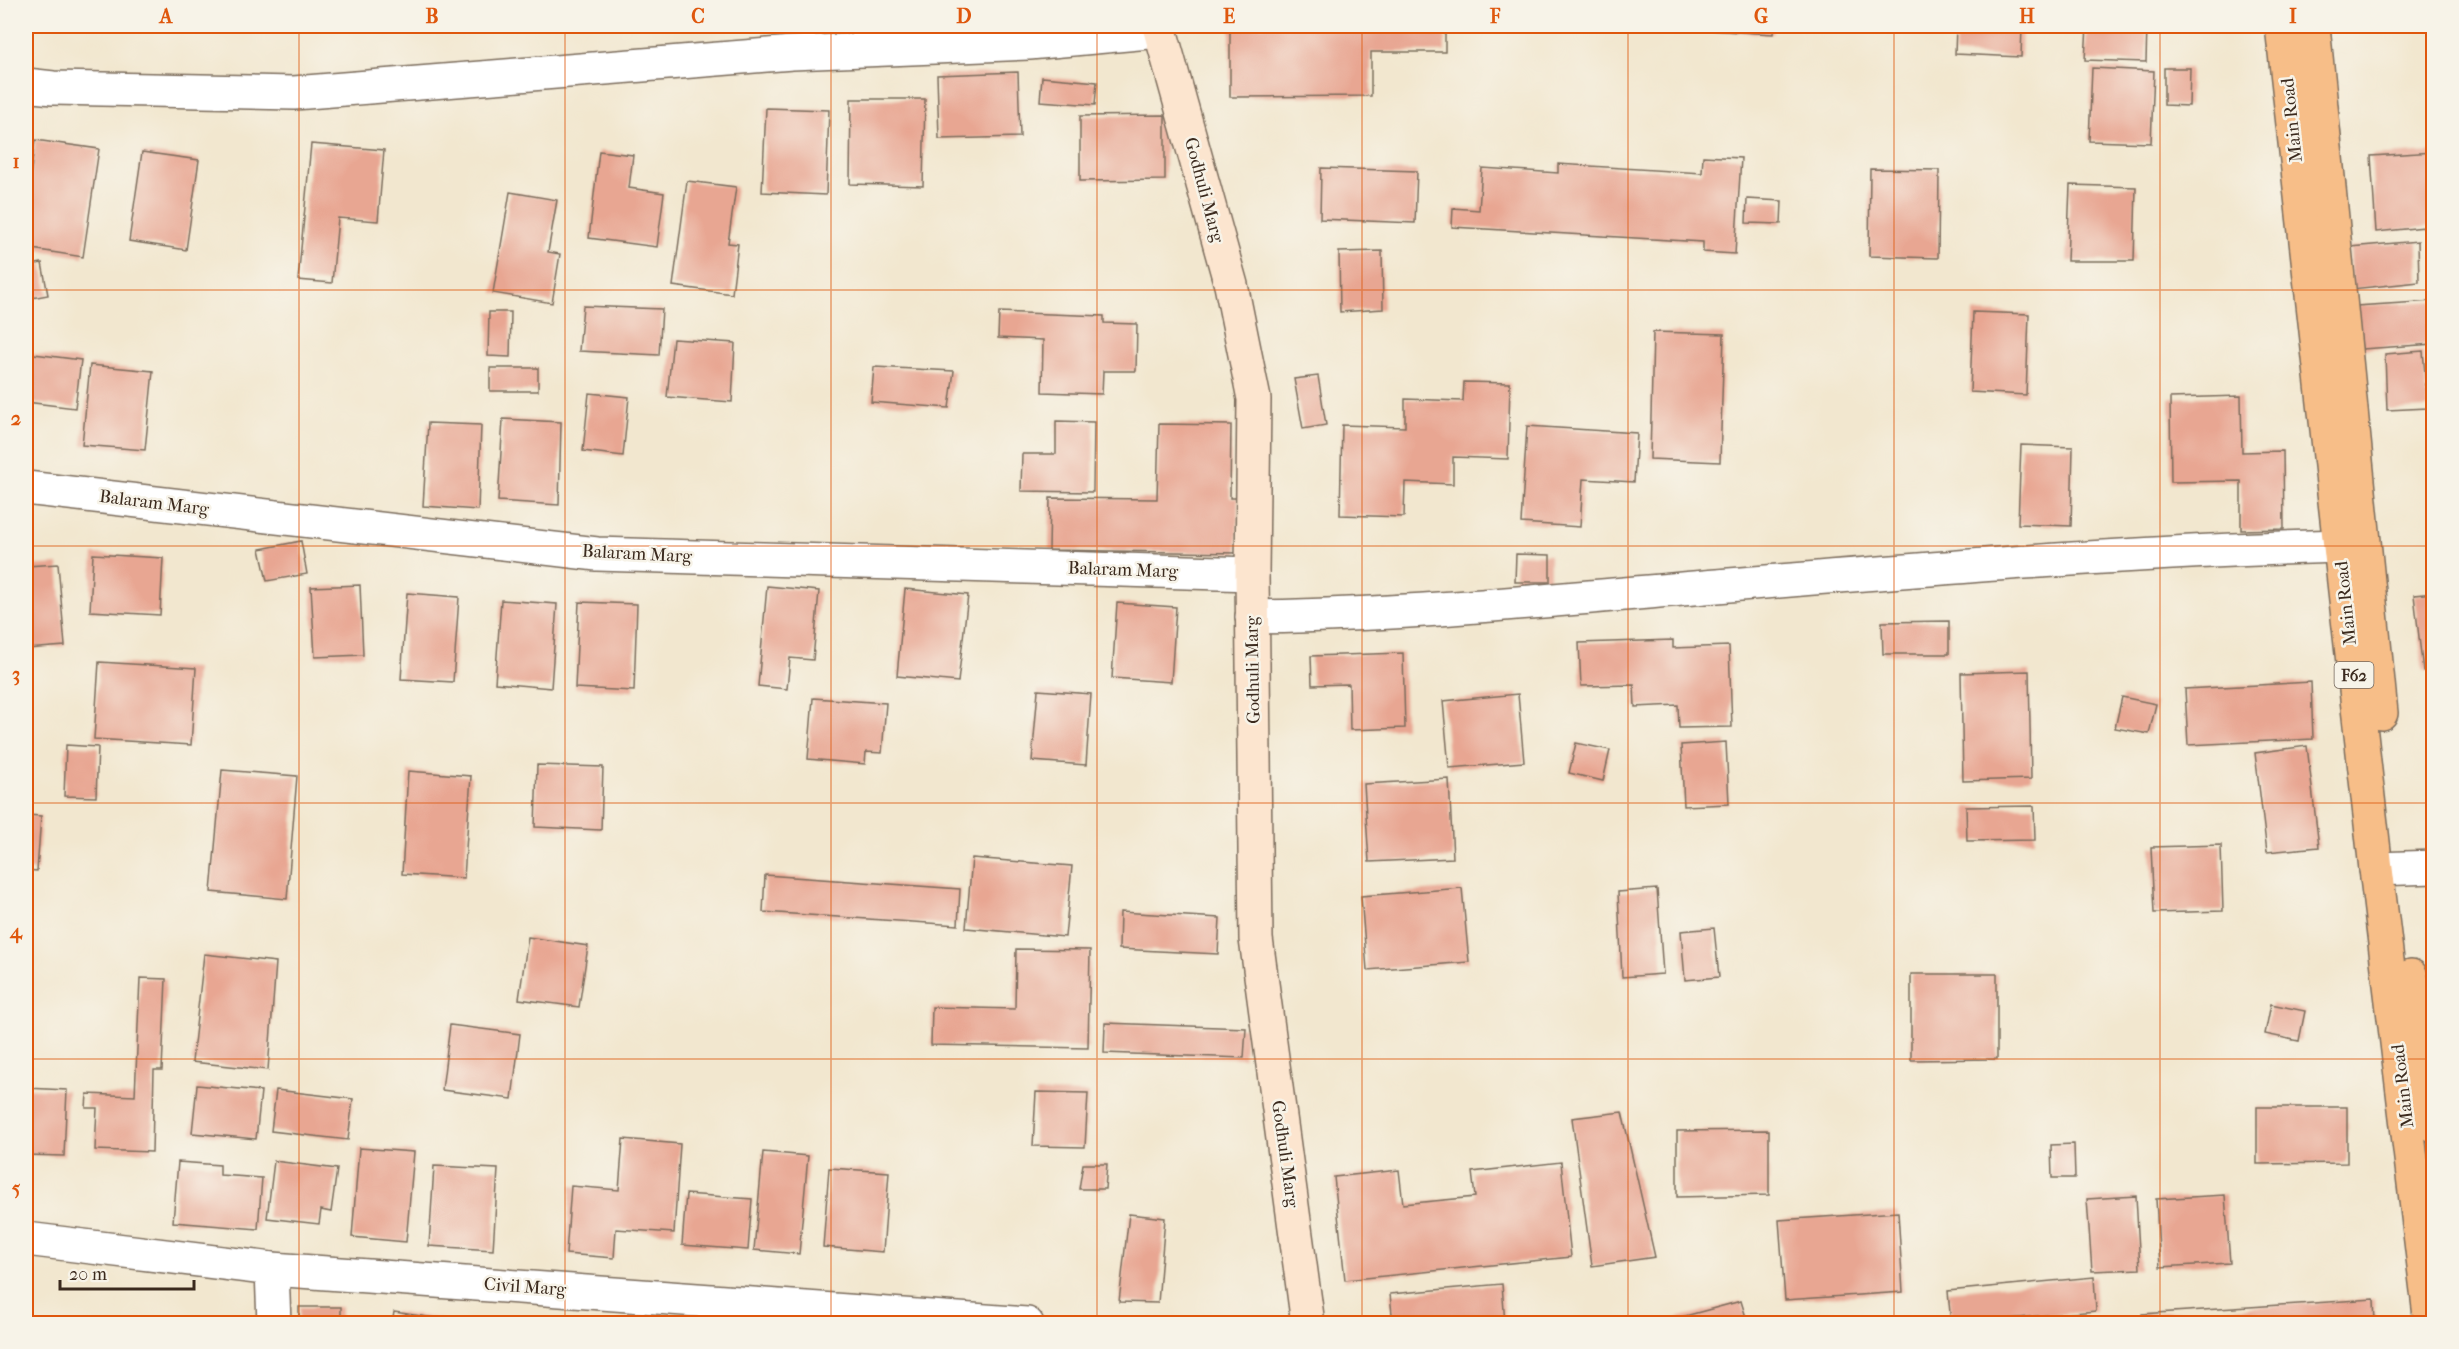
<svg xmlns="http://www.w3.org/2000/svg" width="2459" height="1349" font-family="'IM FELL French Canon',serif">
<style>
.building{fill:#e8a692}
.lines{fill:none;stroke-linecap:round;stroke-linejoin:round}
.minor-casing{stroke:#7b6c5c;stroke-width:36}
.secondary-casing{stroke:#7b6c5c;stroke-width:36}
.primary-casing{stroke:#7b6c5c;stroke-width:36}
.minor{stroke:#fff;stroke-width:33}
.secondary{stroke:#fce5cf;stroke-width:33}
.primary{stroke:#f7be88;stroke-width:33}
.grid{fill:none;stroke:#df570d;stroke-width:1.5;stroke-opacity:0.55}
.labels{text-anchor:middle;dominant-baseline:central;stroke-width:5;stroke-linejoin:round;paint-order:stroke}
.shield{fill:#f7f3e8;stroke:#73665b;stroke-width:1.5}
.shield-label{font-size:16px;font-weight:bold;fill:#3b2a1e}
.street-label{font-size:18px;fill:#3b2a1e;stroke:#f7f3e8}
.neatline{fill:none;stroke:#df570d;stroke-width:2}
.grid-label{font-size:20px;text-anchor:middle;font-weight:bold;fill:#df570d}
</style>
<rect width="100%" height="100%" fill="#f7f3e8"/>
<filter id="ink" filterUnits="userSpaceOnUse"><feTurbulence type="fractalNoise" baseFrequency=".0167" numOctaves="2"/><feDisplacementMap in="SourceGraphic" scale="12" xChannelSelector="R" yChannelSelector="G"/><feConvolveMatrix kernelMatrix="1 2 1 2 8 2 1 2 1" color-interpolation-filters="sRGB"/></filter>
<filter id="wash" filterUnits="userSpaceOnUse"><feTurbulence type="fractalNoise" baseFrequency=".008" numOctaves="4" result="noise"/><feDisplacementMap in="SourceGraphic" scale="24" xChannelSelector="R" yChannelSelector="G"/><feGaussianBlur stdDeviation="1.35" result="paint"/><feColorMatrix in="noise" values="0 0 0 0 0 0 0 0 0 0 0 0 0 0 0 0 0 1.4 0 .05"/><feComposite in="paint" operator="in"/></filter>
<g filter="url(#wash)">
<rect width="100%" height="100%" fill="#f2e7cf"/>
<g id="blocks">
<!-- building -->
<g class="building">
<path d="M1230,26H1445V52H1371V96L1230,97Z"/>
<path d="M1708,26H1774L1773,34L1708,30Z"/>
<path d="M1829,26H1876V30Z"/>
<path d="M1956,26H2022L2021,57L1955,54Z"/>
<path d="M2087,26H2147L2146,62L2085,60Z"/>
<path d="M2092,68L2154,71L2151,143L2089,141Z"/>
<path d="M2164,68H2190L2189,106L2164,105Z"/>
<path d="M1018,72L1020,137L939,139L937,75Z"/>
<path d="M1042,77L1097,82L1095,105L1040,101Z"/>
<path d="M851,99H925L923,186L850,184Z"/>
<path d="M766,108L829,110L826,195L762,192Z"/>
<path d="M1165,115V180L1080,181V116Z"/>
<path d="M35,140L99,149L83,257L26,248V206Z"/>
<path d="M311,144L384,150L378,221L338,218L332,283L298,280Z"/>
<path d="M599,151L633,155L629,188L664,193L657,247L589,238Z"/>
<path d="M142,152L199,160L186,250L129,241Z"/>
<path d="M2434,152V226L2376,232L2371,156Z"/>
<path d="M1703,156L1741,158L1735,254L1703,252V242L1452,227L1453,208L1479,210L1482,168L1558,173V164L1702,173Z"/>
<path d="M1321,168L1417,171L1415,223L1320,219Z"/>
<path d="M1870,169L1939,170L1938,258L1869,256Z"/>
<path d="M687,181L736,187L728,243L738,244L732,294L673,286Z"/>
<path d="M2070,185L2136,187L2134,261H2067Z"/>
<path d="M510,192L557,200L548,252L560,254L552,303L493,293Z"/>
<path d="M1747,199L1782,201L1781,224L1746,223Z"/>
<path d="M2418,241L2419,282L2352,289L2350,247Z"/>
<path d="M1382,251L1383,309L1340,312L1339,252Z"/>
<path d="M42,263L48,295L26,299V266Z"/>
<path d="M2434,301V344L2362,349L2356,306Z"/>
<path d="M583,306L662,309L659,355L579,351Z"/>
<path d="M489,312H511L510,357L488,356Z"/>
<path d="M999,312L1104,316V323L1137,324L1136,371H1103L1102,394L1042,392L1043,340L998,338Z"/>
<path d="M1973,312L2029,314L2026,395L1970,392Z"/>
<path d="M1653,332L1724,334L1720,462L1650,459Z"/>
<path d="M673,339L735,343L732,402L667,397Z"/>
<path d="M2423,351L2428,408L2387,410L2385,354Z"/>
<path d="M26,353L81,360L75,408L26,402Z"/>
<path d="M90,365L153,371L145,450L82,445Z"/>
<path d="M874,367L954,371L949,408L871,402Z"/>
<rect x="490" y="368" width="48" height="23"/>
<path d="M1318,376L1326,425L1303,429L1294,379Z"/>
<path d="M1464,382L1510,383L1508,459L1453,457V484L1405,482L1404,517L1340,515L1342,425L1405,427V399L1463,401Z"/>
<path d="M589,393L629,397L623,456L583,451Z"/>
<path d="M2241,396L2242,452L2283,451L2284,529L2241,530V481L2171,482L2170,398Z"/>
<path d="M503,419L561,422L559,505L498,501Z"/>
<path d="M1056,421L1094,422L1093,492L1021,491L1022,454H1056Z"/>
<path d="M428,423L481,425L478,510L423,506Z"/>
<path d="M1159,424L1231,425L1230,498H1238L1237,553L1049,550L1050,498L1157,499Z"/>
<path d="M1527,426L1637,433L1634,482L1583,479L1580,527L1521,523Z"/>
<path d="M2021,445L2073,447L2071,526L2018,524Z"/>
<path d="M301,541L307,574L267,581L260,549Z"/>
<path d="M93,554L163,558L160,615L90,611Z"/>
<path d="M1516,554L1550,555V582H1515Z"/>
<path d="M58,564L65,646L26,649V566Z"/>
<path d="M360,585L363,655L315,657L311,587Z"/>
<path d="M767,586L819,591L813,660L790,658L787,689L758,686Z"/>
<path d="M905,589L968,595L958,682L897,676Z"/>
<path d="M407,593L459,597L453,682L401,679Z"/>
<path d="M2434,593V670L2423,671L2414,595Z"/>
<path d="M501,600L557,604L551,688L495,683Z"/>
<path d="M579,602L637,604L634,691L575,688Z"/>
<path d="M1117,603L1176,607L1171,682L1112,678Z"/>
<path d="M1949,621V654H1883L1882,622Z"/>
<path d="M1673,640V648L1729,646L1732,727L1679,728L1678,705L1635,707L1634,685L1581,686L1579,643Z"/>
<path d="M1403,653L1405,728L1350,730L1349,684L1312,685L1311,656Z"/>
<path d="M99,662L196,668L191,745L94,739Z"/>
<path d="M2029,671L2031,779L1963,781L1961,673Z"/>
<path d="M2311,682L2313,739L2188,745L2185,689Z"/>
<path d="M1038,690L1091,694L1086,765L1032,761Z"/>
<path d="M1518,694L1524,762L1449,768L1443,701Z"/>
<path d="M2122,697L2156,704L2149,734L2115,728Z"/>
<path d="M813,698L886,703L882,753L866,752L865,764L808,759Z"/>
<path d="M1726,742L1729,804L1684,806L1681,745Z"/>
<path d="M1576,743L1610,750L1603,781L1569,773Z"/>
<path d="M66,745L98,747L96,797L64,796Z"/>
<path d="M2307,746L2319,847L2267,852L2255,753Z"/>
<path d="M537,765L603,767L601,830L535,827Z"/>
<path d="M222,770L297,776L287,899L211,892Z"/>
<path d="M408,771L471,776L464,878L402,874Z"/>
<path d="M1449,779L1453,858L1369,862L1364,784Z"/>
<path d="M2034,806L2035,840L1967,841L1966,807Z"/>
<path d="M26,815L41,816L37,871L26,870Z"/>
<path d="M2221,845L2223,911L2154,913L2151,847Z"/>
<path d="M972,858L1072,866L1065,937L966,928Z"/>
<path d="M765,875L960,889L958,925L763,912Z"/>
<path d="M1462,888L1469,962L1367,970L1361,896Z"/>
<path d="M1657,889L1663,974L1622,977L1618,892Z"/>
<path d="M2430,889H2434V946H2431Z"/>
<path d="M1120,912L1220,918L1218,954L1119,949Z"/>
<path d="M1714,928L1719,977L1685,980L1681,931Z"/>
<path d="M528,937L588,946L579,1007L519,999Z"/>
<path d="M1016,949L1090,950L1088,1048L931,1045L932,1007L1015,1009Z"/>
<path d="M204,954L276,962L268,1070L192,1062Z"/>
<path d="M1911,974H1997V1059L1911,1060Z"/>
<path d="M140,978L166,979L162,1070H154L152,1152L95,1150L97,1108H86L87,1094L135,1096Z"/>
<path d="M2271,1004L2305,1011L2299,1041L2265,1034Z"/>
<path d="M1105,1023L1246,1028L1244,1058L1104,1053Z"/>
<path d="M450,1025L520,1034L512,1099L442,1090Z"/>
<path d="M197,1085L261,1091L256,1139L192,1133Z"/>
<path d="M26,1088L67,1090L64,1156L26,1155Z"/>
<path d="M276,1090L353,1099L348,1140L271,1131Z"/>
<path d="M1036,1092L1088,1093L1085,1147L1033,1146Z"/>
<path d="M2257,1107H2347V1163L2257,1164Z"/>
<path d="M1622,1112L1655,1257L1592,1266L1572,1118Z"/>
<path d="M1769,1130V1195L1677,1197V1131Z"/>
<path d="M623,1139L680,1144L674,1233L616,1229L614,1258L566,1254L571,1186L619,1190Z"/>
<path d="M2074,1144L2075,1178H2052L2051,1145Z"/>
<path d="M359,1148L414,1152L406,1242L352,1237Z"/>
<path d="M763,1152L808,1156L799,1254L754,1250Z"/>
<path d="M274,1161L337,1169L331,1212L321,1210L319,1224L267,1218Z"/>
<path d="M178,1162L220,1165V1175L262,1178L258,1229L173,1222Z"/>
<path d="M1561,1162L1571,1257L1345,1280L1334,1177L1399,1170L1403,1204L1475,1197L1472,1172Z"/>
<path d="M1083,1164H1107L1105,1189H1079Z"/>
<path d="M434,1166L498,1169L493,1250L429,1246Z"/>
<path d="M829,1168L889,1172L883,1252L823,1247Z"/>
<path d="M686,1194L752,1199L748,1250L682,1245Z"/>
<path d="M2225,1195L2230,1263L2160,1267L2156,1199Z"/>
<path d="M2136,1196L2140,1269L2092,1271L2087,1199Z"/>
<path d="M1898,1212L1903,1292L1785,1300L1779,1220Z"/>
<path d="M1129,1214L1165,1218L1158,1303L1119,1302Z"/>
<path d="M2094,1277L2096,1311L1951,1324L1948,1291Z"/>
<path d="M1502,1284L1505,1324H1393L1390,1294Z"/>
<path d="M2374,1299L2375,1324H2142V1314Z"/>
<path d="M1741,1301L1748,1324H1676L1674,1319Z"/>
<rect x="299" y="1307" width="42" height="17"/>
<path d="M394,1312L441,1319L440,1324H392Z"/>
</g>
</g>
</g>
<g filter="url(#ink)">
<use href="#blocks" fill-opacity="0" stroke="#7b6c5c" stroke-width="1.5"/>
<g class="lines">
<!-- minor casing -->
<g class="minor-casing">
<g id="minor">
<path d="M26,85L53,88L294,93L792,53L1029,43L1160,31"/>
<path d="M26,488L597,554L1252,574"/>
<path d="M1252,617C1407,615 1563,599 1717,586C1924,569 2132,552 2340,546"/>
<path d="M2376,869L2434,867"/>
<path d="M26,1239L272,1269L1027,1324"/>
<path d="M272,1269L274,1324"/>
</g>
</g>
<!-- secondary casing -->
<g class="secondary-casing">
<path id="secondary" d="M1159,26L1231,285L1254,399L1252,574L1256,939L1308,1324"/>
</g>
<!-- primary casing -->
<g class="primary-casing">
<g id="primary">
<path d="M2282,26L2376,869L2431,1324"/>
<path d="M2313,26L2381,713"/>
<path d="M2411,976L2434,1125"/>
</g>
</g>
<!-- minor -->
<use href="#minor" class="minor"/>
<!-- secondary -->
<use href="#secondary" class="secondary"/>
<!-- primary -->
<use href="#primary" class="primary"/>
</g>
</g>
<!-- grid -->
<path class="grid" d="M299,26V1324M565,26V1324M831,26V1324M1097,26V1324M1362,26V1324M1628,26V1324M1894,26V1324M2160,26V1324M26,290H2434M26,546H2434M26,803H2434M26,1059H2434"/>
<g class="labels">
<!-- shield labels -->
<rect class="shield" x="2334.5" y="662" width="39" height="26" rx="4.5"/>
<g class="shield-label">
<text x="2354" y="675">F62</text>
</g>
<!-- street labels -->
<g class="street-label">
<text transform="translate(2292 120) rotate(-96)">Main Road</text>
<text transform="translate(1204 190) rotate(75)">Godhuli Marg</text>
<text transform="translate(154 503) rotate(7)">Balaram Marg</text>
<text transform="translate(637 554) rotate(3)">Balaram Marg</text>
<text transform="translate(1123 570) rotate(2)">Balaram Marg</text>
<text transform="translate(2346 603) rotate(-96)">Main Road</text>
<text transform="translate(1253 670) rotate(-91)">Godhuli Marg</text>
<text transform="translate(2403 1086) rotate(-97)">Main Road</text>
<text transform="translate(1285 1154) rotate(82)">Godhuli Marg</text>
<text transform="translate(525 1287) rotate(4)">Civil Marg</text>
</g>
</g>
<!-- margin -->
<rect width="2459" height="1349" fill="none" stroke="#f7f3e8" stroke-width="66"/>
<!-- scale -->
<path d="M60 1280v9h134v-9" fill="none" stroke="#3b2a1e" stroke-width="3"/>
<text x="69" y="1280" font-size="18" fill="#3b2a1e" stroke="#f7f3e8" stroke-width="4.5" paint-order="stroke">20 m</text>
<rect x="33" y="33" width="2393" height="1283" class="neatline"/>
<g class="grid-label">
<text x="166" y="23">A</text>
<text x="432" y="23">B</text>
<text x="698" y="23">C</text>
<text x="964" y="23">D</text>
<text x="1229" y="23">E</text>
<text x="1495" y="23">F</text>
<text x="1761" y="23">G</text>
<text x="2027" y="23">H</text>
<text x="2293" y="23">I</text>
<text x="16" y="168">1</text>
<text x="16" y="425">2</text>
<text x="16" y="681">3</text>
<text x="16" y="938">4</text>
<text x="16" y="1195">5</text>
</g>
</svg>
